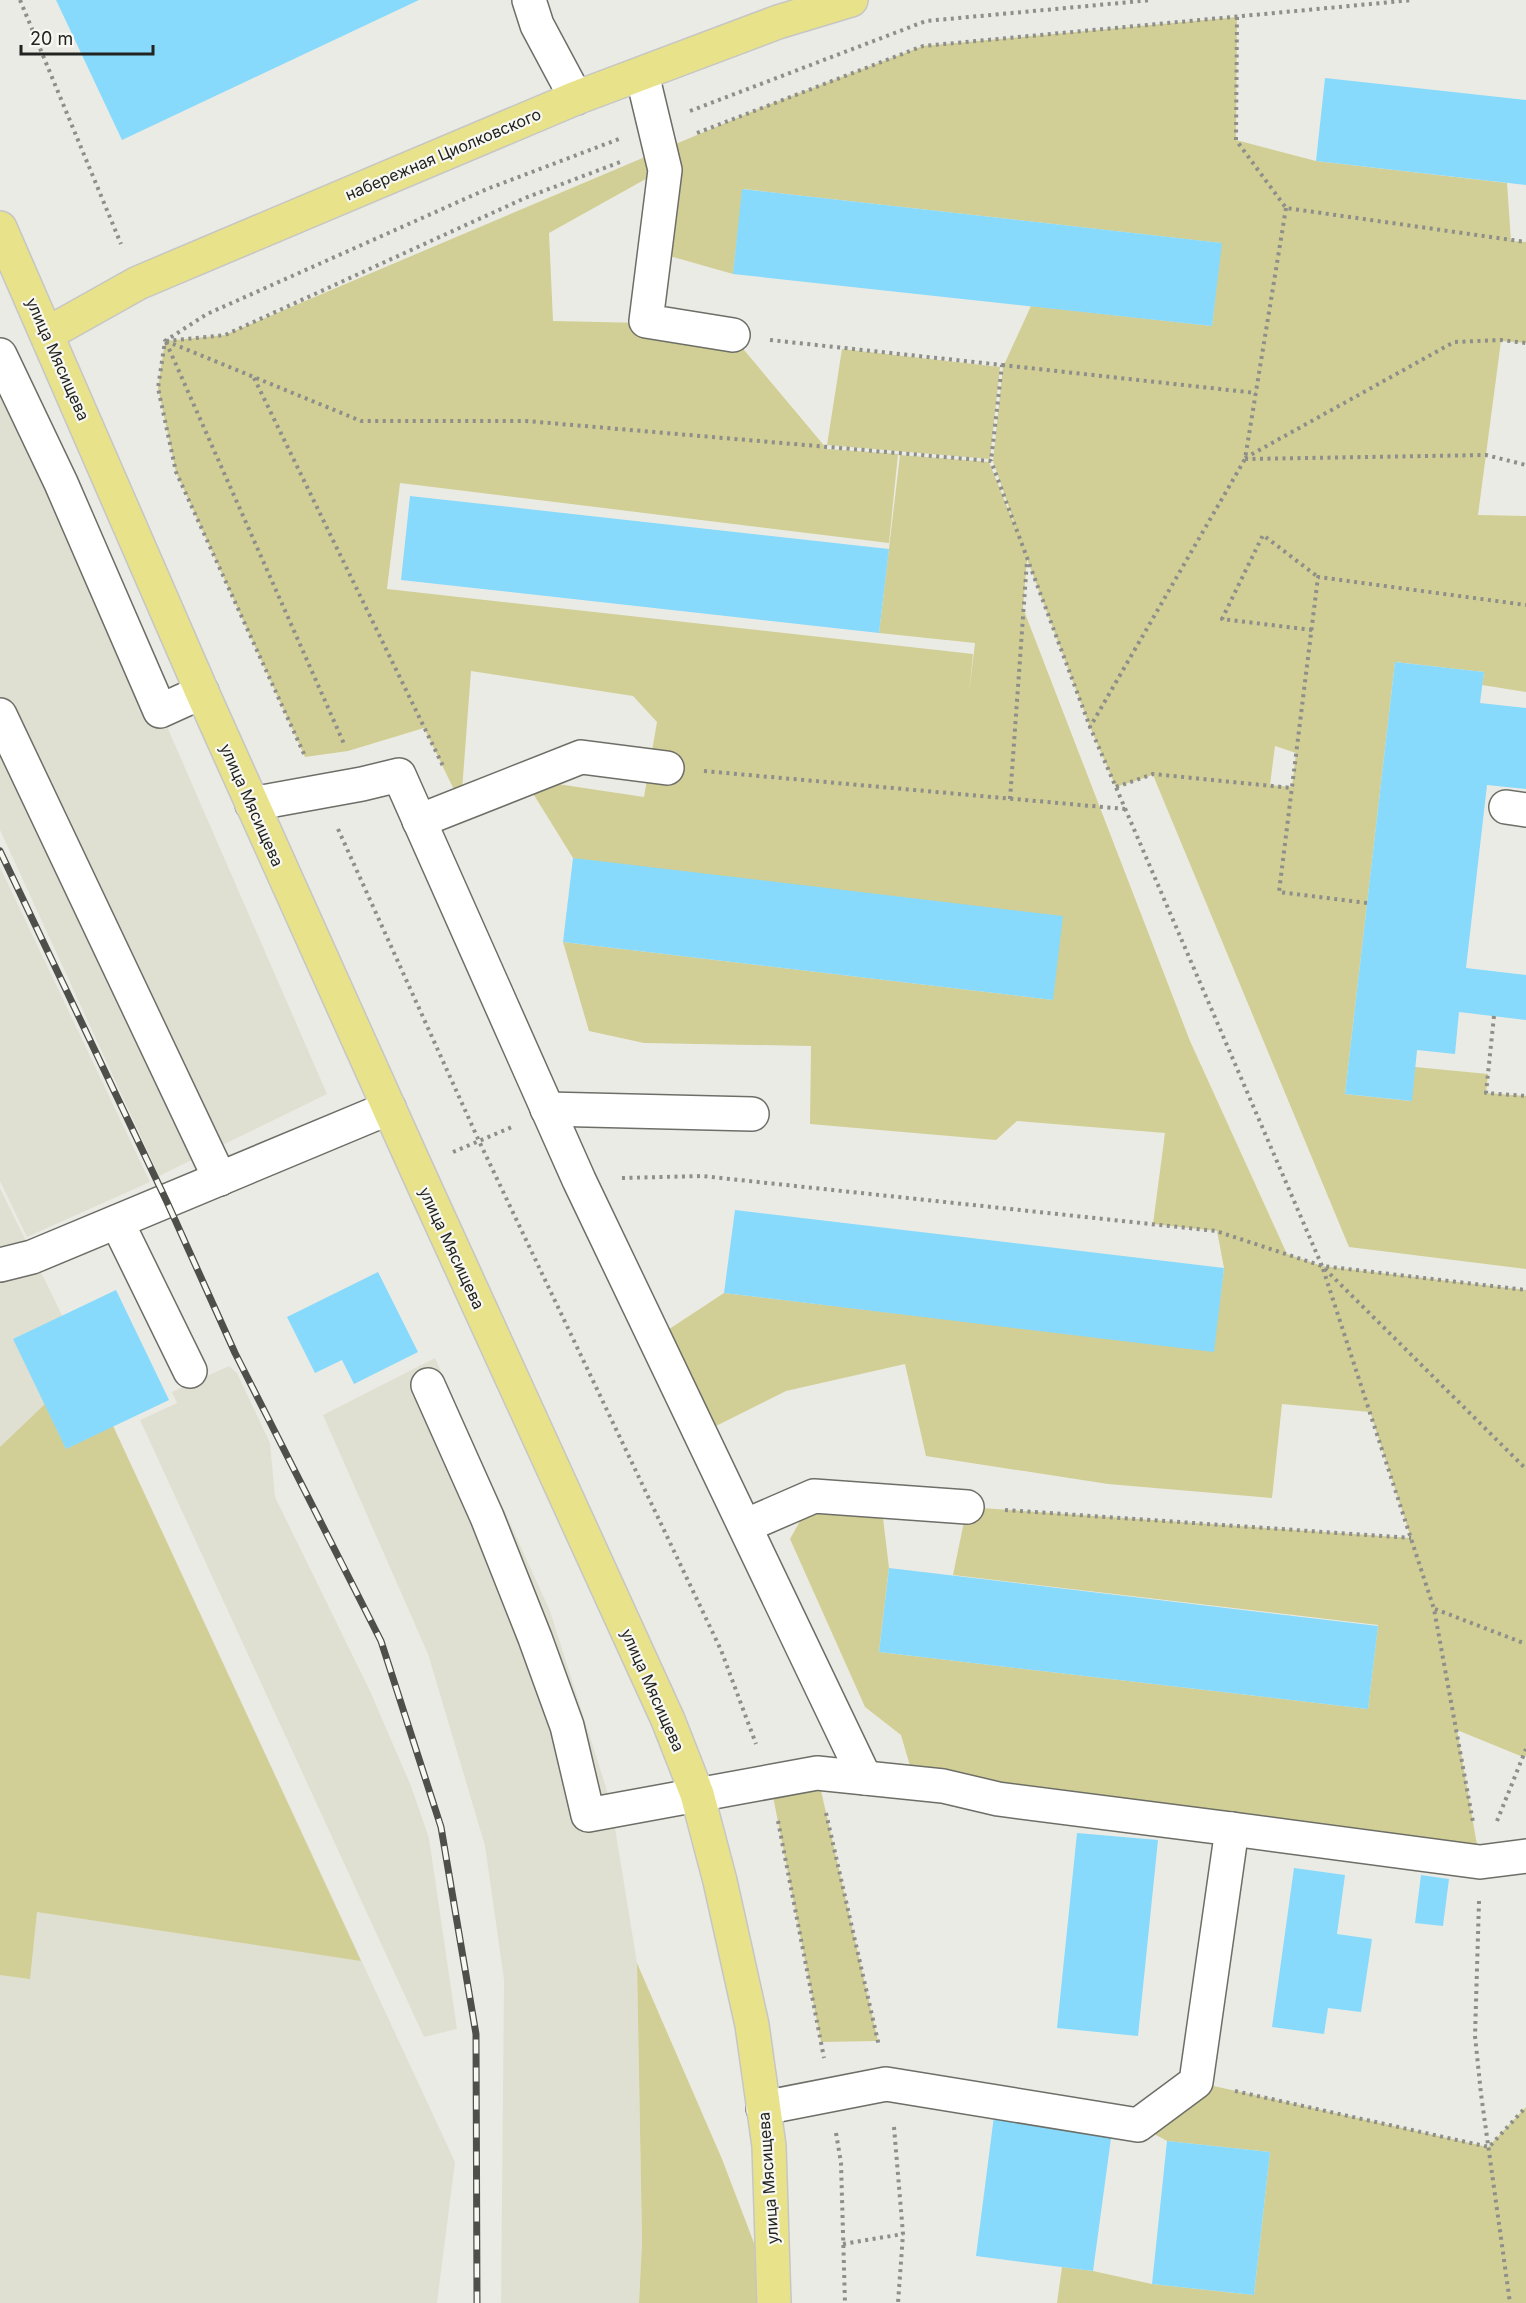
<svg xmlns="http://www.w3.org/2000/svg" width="1526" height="2303" font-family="Inter,sans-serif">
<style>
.built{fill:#e0e0d2}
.green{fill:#d1cf95;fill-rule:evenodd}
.building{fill:#87dafc}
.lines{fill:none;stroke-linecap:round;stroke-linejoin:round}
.minor-casing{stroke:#6e6e68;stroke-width:36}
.major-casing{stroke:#c6c6c5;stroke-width:36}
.path{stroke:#8e8e8a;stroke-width:4;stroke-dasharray:3 4.5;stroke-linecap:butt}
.minor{stroke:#fff;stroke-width:33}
.major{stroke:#e8e28b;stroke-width:33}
.rail-casing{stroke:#4e4e4b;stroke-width:7}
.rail{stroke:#f8f8f2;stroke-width:4.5;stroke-dasharray:14;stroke-linecap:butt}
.labels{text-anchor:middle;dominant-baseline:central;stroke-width:4.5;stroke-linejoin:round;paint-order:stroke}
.street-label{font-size:16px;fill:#232321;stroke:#f8f8f2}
</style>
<rect width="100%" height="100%" fill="#ebebe5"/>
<!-- built -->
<g class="built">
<path d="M0,343L327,1094L159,1176L0,830Z"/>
<path d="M0,867L150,1182L27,1237L0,1181Z"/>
<path d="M0,1188L58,1307L455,2162L437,2303H0Z"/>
<path d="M435,1358L550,1611L611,1803L637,1963L642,2242L639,2303H501L504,1980L485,1846L428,1654L323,1415Z"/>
<path d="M229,1366L237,1373L270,1443L275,1497L370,1691L411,1786L429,1838L457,2029L424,2037L140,1420L177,1403L172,1392Z"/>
</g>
<!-- green -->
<g class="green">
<path d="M1237,17L1236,140L1316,161L1507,183L1511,241L1526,242V343L1501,341L1478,515L1526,516V692L1482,685L1484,672L1395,662L1345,1094L1411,1101L1415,1067L1488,1074L1486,1093L1526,1096V1269L1349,1247L1153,775L1116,787L1090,727L1027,559L1023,608L1190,1041L1287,1254L1322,1266L1526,1290V1756L1523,1757L1457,1730L1480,1862L915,1783L901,1735L865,1707L790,1539L814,1496L881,1501L889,1568L879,1652L1368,1709L1378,1625L953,1575L967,1507L1411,1538L1370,1412L1282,1404L1272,1498L1108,1484L926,1456L905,1364L786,1391L700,1434L654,1339L724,1293L1213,1351L1224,1268L1217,1231L1153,1224L1165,1133L1017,1121L996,1140L810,1124L811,1046L644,1043L589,1031L563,942L1053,1000L573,858L524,779L644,797L657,722L633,696L471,671L461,804L424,728L348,751L305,757L176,472L158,388L165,341L225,335L763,107L923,46ZM669,166L659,253L733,274L743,189L1221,243L1212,326L1031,306L1003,367L993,461L1018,534L989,462L900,455L879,633L975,643L969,693L973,654L387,589L400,483L889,543L898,454L827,449L734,338L645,323L553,321L549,233ZM1275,746L1296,753L1292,787L1270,785Z"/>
<path d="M842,349L1000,367L990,459L827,445Z"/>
<path d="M45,1404L66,1449L113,1426L361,1961L37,1912L30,1979L0,1975V1447Z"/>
<path d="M817,1773L878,2041L821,2042L770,1781Z"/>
<path d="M637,1963L722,2159L775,2298L774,2303H639L642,2242Z"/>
<path d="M1196,2082L1488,2147L1526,2107V2303H1057L1062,2267L1093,2271L1152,2284L1254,2295L1270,2152L1167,2141L1138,2125Z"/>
</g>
<!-- building -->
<g class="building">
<path d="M56,0H419L122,140Z"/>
<path d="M1325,78L1526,100V185L1316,161Z"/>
<path d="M742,189L1222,243L1212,326L733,274Z"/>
<path d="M410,496L889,549L879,633L401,580Z"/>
<path d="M1395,662L1484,672L1480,703L1526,708V789L1487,785L1466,968L1526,975V1020L1459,1012L1455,1054L1417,1050L1412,1101L1345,1094Z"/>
<path d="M573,858L1063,916L1053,1000L563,942Z"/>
<path d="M735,1210L1224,1268L1214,1352L724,1293Z"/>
<path d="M378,1272L418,1352L354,1384L342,1360L315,1373L287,1317Z"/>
<path d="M116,1290L169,1400L66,1449L13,1339Z"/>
<path d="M889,1568L1378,1626L1368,1709L879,1652Z"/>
<path d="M1077,1833L1158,1840L1138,2036L1057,2028Z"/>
<path d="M1294,1868L1345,1875L1337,1934L1372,1939L1361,2012L1328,2008L1324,2034L1272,2027Z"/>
<path d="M1421,1875L1449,1879L1443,1926L1415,1923Z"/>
<path d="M994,2116L1112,2131L1093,2271L976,2256Z"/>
<path d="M1167,2141L1270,2152L1254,2295L1152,2284Z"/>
</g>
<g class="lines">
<!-- minor casing -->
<g class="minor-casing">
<g id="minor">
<path d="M529,0L537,25L576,98"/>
<path d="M642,74L665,170L646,321L733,335"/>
<path d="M0,355L61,483L160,711L202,692"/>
<path d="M0,715L220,1179"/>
<path d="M252,804L362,784L399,775L579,1180L865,1778"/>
<path d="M1506,807L1526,810"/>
<path d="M419,821L581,757L667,768"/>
<path d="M547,1109L752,1114"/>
<path d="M117,1222L190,1371"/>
<path d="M0,1265L32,1257L389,1108"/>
<path d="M428,1385L487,1517L535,1638L567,1726L588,1815L817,1773L943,1786L998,1799L1232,1829L1196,2082L1138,2125L886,2084L763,2108"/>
<path d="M745,1526L814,1496L967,1507"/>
<path d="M1232,1829L1480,1862L1526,1856"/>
</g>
</g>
<!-- major casing -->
<g class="major-casing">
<g id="major">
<path d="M0,228L202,692L416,1168L668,1720L697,1794L720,1881L752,2025L769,2146L774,2303"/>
<path d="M47,334L138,283L576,98L778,22L851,0"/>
</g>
</g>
<!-- path -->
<g class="path">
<path d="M20,0L121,244"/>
<path d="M1237,17L1236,140L1286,208L1526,242"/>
<path d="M690,111L926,21L1152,0"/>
<path d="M697,133L923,46L1413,0"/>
<path d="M1286,208L1245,459L1090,727L1322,1266L1526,1290"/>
<path d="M770,340L1002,365L991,461"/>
<path d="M166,341L225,335L525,198L623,161"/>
<path d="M166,341L361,421H526L991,461L1090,727"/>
<path d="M166,342L345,746"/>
<path d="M1002,365L1256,393"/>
<path d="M254,378L444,768"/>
<path d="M1245,458L1454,342L1501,340L1526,343"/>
<path d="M1245,459L1486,455L1526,465"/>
<path d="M1312,630L1222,619L1263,535L1318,577"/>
<path d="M304,754L176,472L158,388L165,341L207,314L487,189L619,139"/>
<path d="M704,771L1125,809"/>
<path d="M1116,787L1153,774L1292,788"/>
<path d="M1010,799L1027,561"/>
<path d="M338,829L479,1141L721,1650L756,1744"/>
<path d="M1367,903L1279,892L1318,577L1526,605"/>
<path d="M1494,1016L1486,1093L1526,1096"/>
<path d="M453,1152L512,1127"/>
<path d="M622,1178L702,1176L1216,1231L1322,1266L1526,1469"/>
<path d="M1323,1269L1434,1609L1473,1822"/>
<path d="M1005,1510L1411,1538"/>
<path d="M1435,1609L1526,1644"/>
<path d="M826,1813L879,2046"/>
<path d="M778,1821L824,2058"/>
<path d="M1497,1821L1526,1749"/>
<path d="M1479,1901L1475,2036L1481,2094L1510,2303"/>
<path d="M1235,2091L1489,2147L1526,2107"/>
<path d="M894,2127L903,2234L898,2303"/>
<path d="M836,2133L841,2163L845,2303"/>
<path d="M843,2244L903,2234"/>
</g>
<!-- minor -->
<use href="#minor" class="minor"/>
<!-- major -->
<use href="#major" class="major"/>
<!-- rail casing -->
<g class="rail-casing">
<path id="rail" d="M0,851L167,1202L235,1353L381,1641L441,1827L476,2034L477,2303"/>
</g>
<!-- rail -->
<use href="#rail" class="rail"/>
</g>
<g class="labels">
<!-- street labels -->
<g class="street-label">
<text transform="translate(443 154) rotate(-23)">набережная Циолковского</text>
<text transform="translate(58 359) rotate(66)">улица Мясищева</text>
<text transform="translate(252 805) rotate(66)">улица Мясищева</text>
<text transform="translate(452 1248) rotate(65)">улица Мясищева</text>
<text transform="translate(653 1690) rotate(66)">улица Мясищева</text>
<text transform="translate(768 2178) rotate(-94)">улица Мясищева</text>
</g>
</g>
<!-- scale -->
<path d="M21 45v9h132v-9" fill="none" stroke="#232321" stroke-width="3"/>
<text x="30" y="45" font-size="18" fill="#232321" stroke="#f8f8f2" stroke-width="4.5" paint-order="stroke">20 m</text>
</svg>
